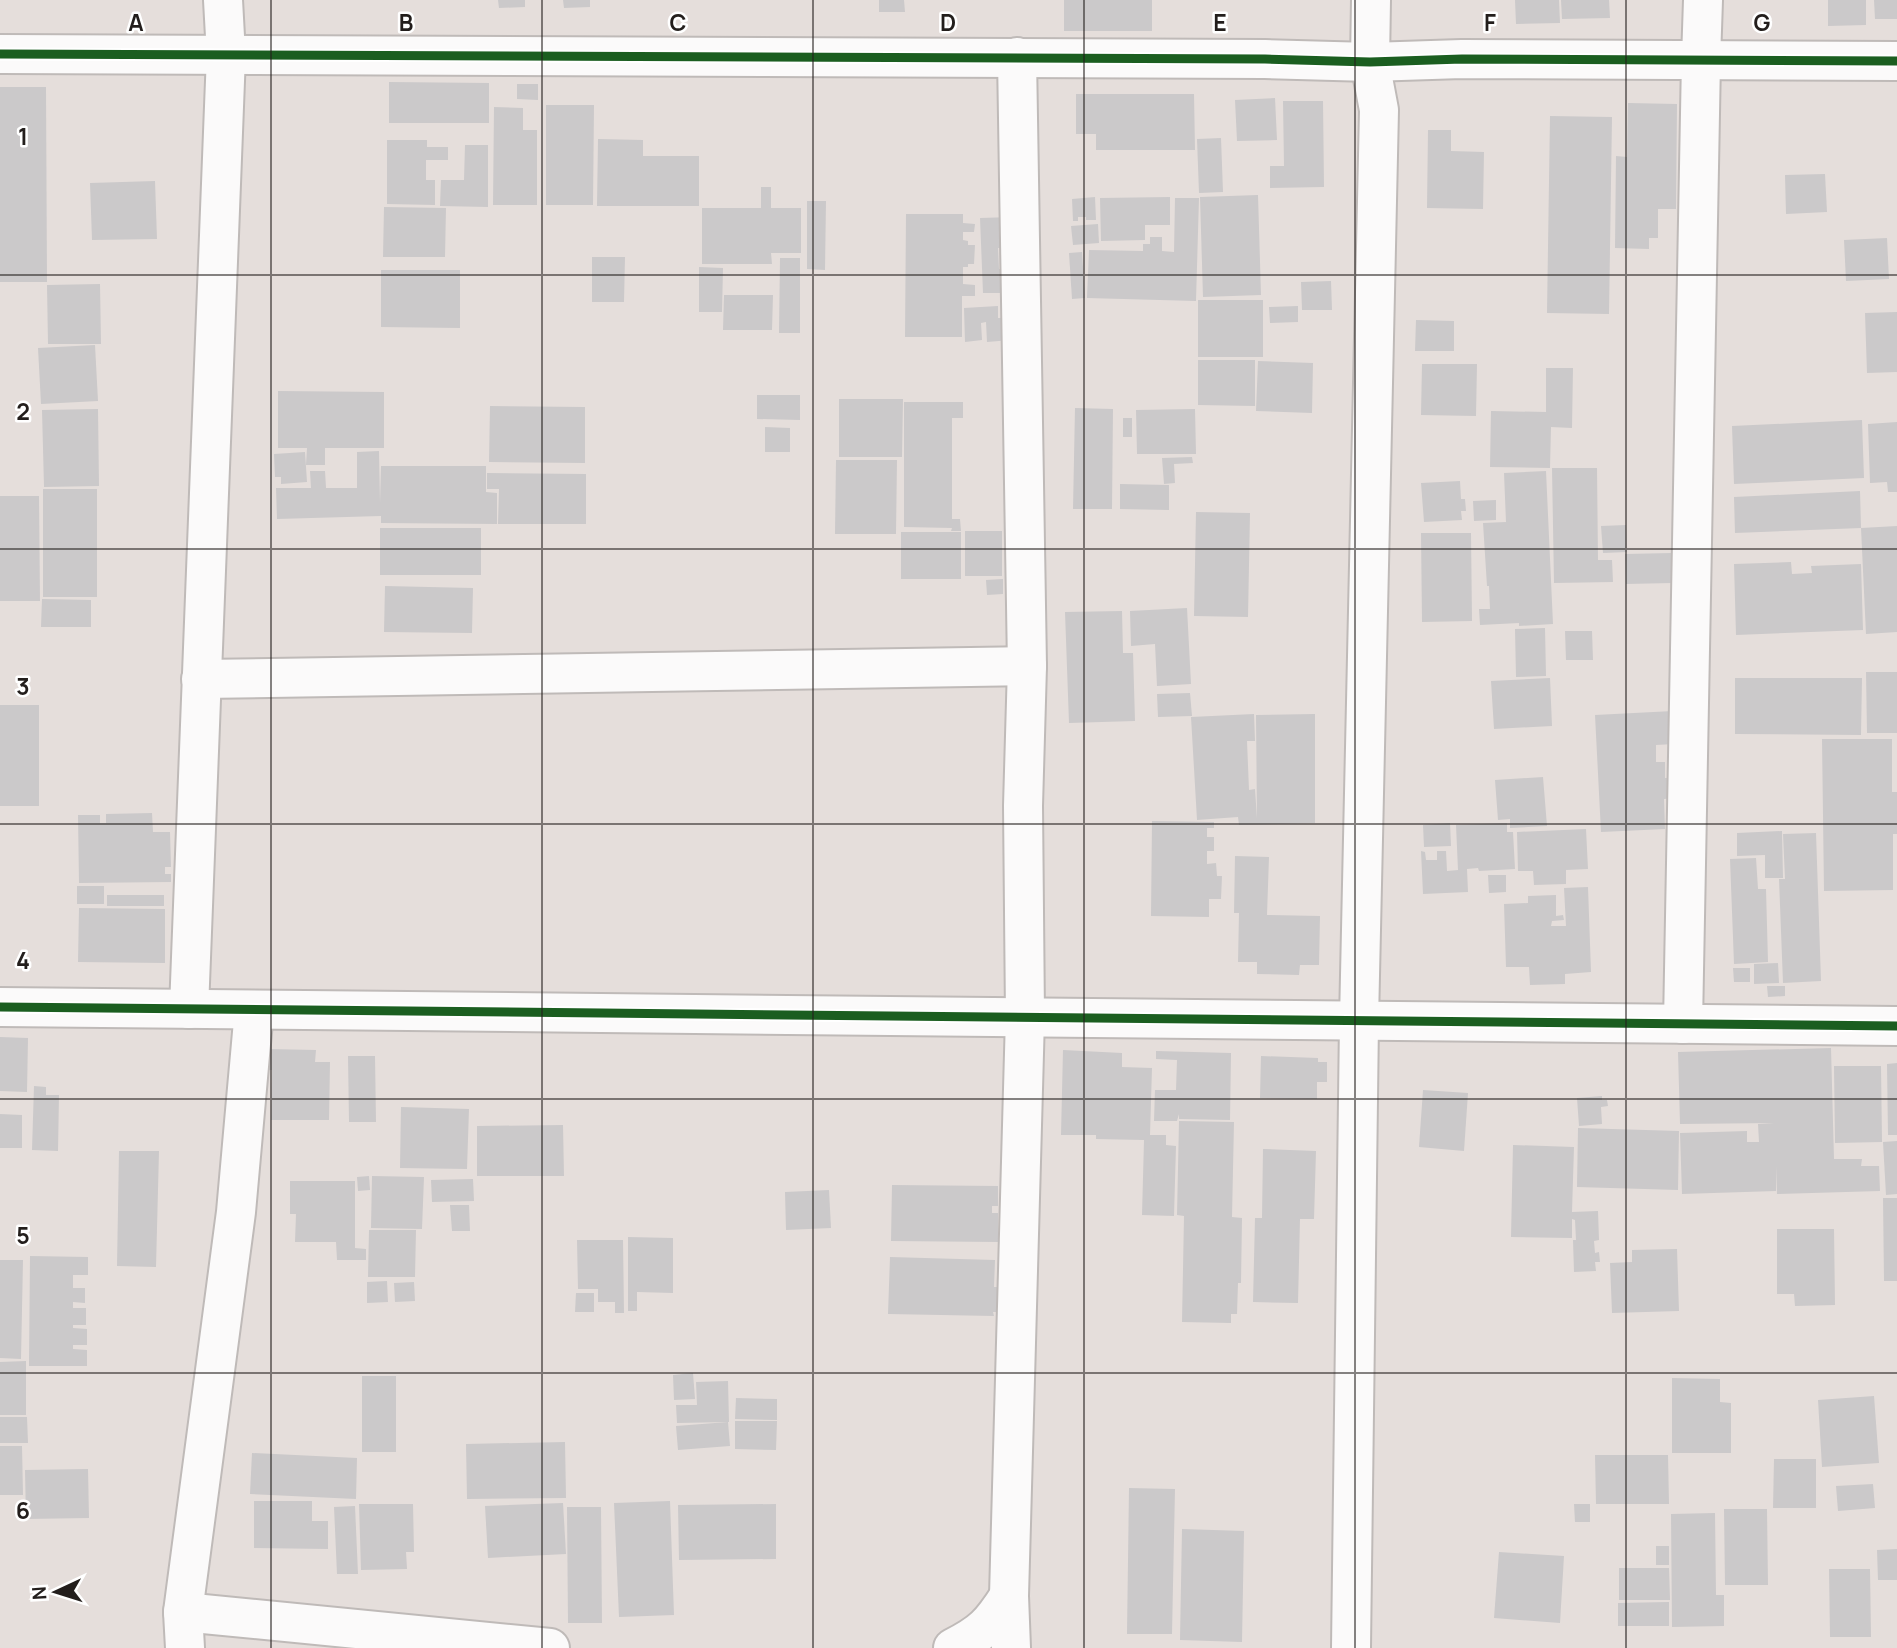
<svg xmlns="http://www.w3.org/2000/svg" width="1897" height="1648" font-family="Manrope,sans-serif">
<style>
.building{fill:#cbc9ca;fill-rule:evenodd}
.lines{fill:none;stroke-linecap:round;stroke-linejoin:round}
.minor-casing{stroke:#bfbab8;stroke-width:42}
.minor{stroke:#fbfafa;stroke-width:38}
.cycleway-casing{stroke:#fff;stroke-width:13}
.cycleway{stroke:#1b5e20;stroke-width:9}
.grid{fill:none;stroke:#231e1c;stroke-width:2;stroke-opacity:0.55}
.grid-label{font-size:23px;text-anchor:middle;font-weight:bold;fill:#231e1c;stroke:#fff;stroke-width:5;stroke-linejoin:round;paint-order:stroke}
</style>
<rect width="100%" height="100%" fill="#e5dedb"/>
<!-- building -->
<g class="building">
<path d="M498,0H525V7L499,8Z"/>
<path d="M563,0H590V7L564,8Z"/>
<path d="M879,0H904L905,12H879Z"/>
<rect x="1064" y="0" width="88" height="31"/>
<path d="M1515,0H1559L1560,23L1516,24Z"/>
<path d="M1561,0H1609L1610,18L1562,19Z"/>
<path d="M1828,0H1866V25L1828,26Z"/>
<path d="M1874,0H1897V19H1875Z"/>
<path d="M389,82L489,83V123H389Z"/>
<path d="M517,84H538V100L517,99Z"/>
<path d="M0,87H46L47,282H0Z"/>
<path d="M1076,94H1194L1195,150H1096V134H1076Z"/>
<path d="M1275,98L1277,140L1237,141L1235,100Z"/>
<path d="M1283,101H1323L1324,187L1270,188V166H1284Z"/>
<path d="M1628,103L1677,104L1676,209H1658V238H1649V249L1615,248L1616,156L1627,157Z"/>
<path d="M546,105H594L593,205H546Z"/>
<path d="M494,107L523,108V130H537V205H493Z"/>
<path d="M1550,116L1612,117L1609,314L1547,313Z"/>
<path d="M1428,130H1451V151L1484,152L1483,209L1427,208Z"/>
<path d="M1221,138L1223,192L1199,193L1197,139Z"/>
<path d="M598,139L643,140V156H699V206H597Z"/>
<path d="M387,140H427V147H448V160H426V180H435V205L387,204Z"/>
<path d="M465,145H488V207L440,206L441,180H464Z"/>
<path d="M1825,174L1827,212L1786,214L1785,175Z"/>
<path d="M155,181L157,239L92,240L90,183Z"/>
<path d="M761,187H771V208H801V253H771L772,264H702V208H761Z"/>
<path d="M1258,195L1261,295L1203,297L1200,197Z"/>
<path d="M1095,197L1096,220H1086V217H1078V221H1073L1072,199Z"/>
<path d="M1170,197V225H1145V240L1101,241L1100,198Z"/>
<path d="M1175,198H1199L1196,301L1087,298L1089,250L1143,251V244H1150V237H1162V251L1174,252Z"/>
<path d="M807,201H826L825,270L807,269Z"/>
<path d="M384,207L446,208L445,257H383Z"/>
<path d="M906,214H963V223L975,224L974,232H963V240L968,241V245H975L974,264H968V267H963V284L975,285V296H962V337H905Z"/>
<path d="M1013,217L1016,293H983L980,218ZM998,248H1010V269H999Z"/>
<path d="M1098,224L1099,243L1073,245L1071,226Z"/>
<path d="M1887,238L1889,279L1846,281L1844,240Z"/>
<path d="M1082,252L1085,298L1072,299L1069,253Z"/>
<path d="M592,257H625L624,302H592Z"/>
<path d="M780,258H800V333H779Z"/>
<path d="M699,267L723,268L722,312H699Z"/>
<path d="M381,270H460V328L381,327Z"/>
<path d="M1331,281L1332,310H1302L1301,282Z"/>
<path d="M100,284L101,344H48L47,285Z"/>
<path d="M724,295H773L772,330H723Z"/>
<rect x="1198" y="300" width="65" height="57"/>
<path d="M998,306V318H1009L1011,340L987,342L986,322L981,323L982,340L965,342L964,308Z"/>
<path d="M1298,306V322L1270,323L1269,307Z"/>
<path d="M1897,312V372L1867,373L1865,313Z"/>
<path d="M1416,320L1454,321V351H1415Z"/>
<path d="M95,345L98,401L41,404L38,348Z"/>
<path d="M1198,360H1255V406L1198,405Z"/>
<path d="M1258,361L1313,363L1312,413L1256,411Z"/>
<path d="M1422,364H1477L1476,416L1421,415Z"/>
<path d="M1546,368H1573L1572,428L1551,427L1550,468L1490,467L1491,411L1546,412Z"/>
<path d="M278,391L384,392V448H325V465H306L307,448H278Z"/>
<path d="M757,395H800V420L757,419Z"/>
<path d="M839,399H903L902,457H839Z"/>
<path d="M904,402H963V418H952V519H960L961,531H951L952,528L904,527Z"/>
<path d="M490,406L585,407V463L489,462Z"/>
<path d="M1075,408L1113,409L1112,509H1073Z"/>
<path d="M98,409L99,486L44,487L42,410Z"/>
<path d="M1195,409L1196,454H1137L1136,410Z"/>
<rect x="1123" y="418" width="9" height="19"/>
<path d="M1862,420L1864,478L1734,484L1732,426Z"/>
<path d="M1897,422V492H1888L1887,482L1870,483L1868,424Z"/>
<path d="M765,427L790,428V452H765Z"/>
<path d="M379,451L380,503L381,466H486V492L497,493V524L381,523V516L277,519L276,488H311L310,471H325L326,488H357V452Z"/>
<path d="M305,452L307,482L281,484V477H275L274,454Z"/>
<path d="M1192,457L1193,463L1174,464L1175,483L1164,484L1162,458Z"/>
<path d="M836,460H897L896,534H835Z"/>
<path d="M1552,468H1597L1598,560H1612L1613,582L1554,583Z"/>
<path d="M1546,471L1553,624L1519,626V623L1480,625L1479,609H1490L1489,586H1487L1483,523L1506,522L1504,473Z"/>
<path d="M487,473L586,474V524H498L499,489H487Z"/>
<path d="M1460,481L1461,499H1465L1466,511H1461L1462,520L1424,522L1421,483Z"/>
<path d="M1120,484L1169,485V510L1120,509Z"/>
<rect x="43" y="489" width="54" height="108"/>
<path d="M1860,491L1861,528L1735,533L1734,497Z"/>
<path d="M0,496H39L40,601H0Z"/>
<path d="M1496,500V520L1474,521L1473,501Z"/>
<path d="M1196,512L1250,513L1248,617L1194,616Z"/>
<path d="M1626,525L1627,552L1603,553L1601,526Z"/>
<path d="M1897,526V632L1866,634L1861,528Z"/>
<rect x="380" y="528" width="101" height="47"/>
<rect x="965" y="531" width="37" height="45"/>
<rect x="901" y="532" width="60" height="47"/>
<path d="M1421,533H1471L1472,621L1422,622Z"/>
<path d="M1672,553V583L1626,584L1625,554Z"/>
<path d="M1791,562L1792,574L1812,573L1811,566L1861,564L1863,630L1736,635L1734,564Z"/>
<path d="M1003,579V594L987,595L986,580Z"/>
<path d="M385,586L473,588L472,633L384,632Z"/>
<path d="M42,599L91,600V627H41Z"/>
<path d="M1187,608L1191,684L1157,686L1155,644L1131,646L1130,611Z"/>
<path d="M1122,611L1123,653H1133L1135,721L1069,723L1065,612Z"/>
<path d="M1545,628L1546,676L1516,677L1515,629Z"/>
<path d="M1565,631H1592L1593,660H1566Z"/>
<path d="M1866,672H1897V733H1867Z"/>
<path d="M1550,678L1552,726L1494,729L1491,681Z"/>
<path d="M1735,678H1862L1861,735L1735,734Z"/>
<path d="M1190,693L1192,716L1158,717L1157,694Z"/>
<rect x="0" y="705" width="39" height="101"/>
<path d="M1673,711L1674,744L1656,745V762H1665V778H1676L1677,798L1664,799L1665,829L1601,832L1595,715Z"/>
<path d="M1254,714L1255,741H1247L1249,790L1255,789L1257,819L1256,715L1315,714V823L1239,825L1238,817L1197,820L1191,717Z"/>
<path d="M1822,739H1892V792H1897V834H1893V890L1824,891Z"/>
<path d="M1543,777L1547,826L1510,828V819L1498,820L1495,780Z"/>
<path d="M152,813L153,832H170L171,867H165V874H171V882L79,883L78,815H100V823H106V814Z"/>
<path d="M1152,821L1214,822V828H1207V837H1214V851H1207V864L1216,863L1217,876H1222L1221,899H1209V917L1151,916Z"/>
<path d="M1450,823L1451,846L1424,847L1423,825Z"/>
<path d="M1507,823V832H1513L1515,869L1479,871L1478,868L1467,869L1468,892L1423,894L1421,851L1425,852L1426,860H1437V851H1446L1447,871L1458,870L1456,825Z"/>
<path d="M1586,829L1588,869L1566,870V884L1534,885L1533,871H1518L1517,832Z"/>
<path d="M1782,831L1783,878H1765V855L1737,856V833Z"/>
<path d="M1816,833L1821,981L1783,983L1779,879H1785L1783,834Z"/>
<path d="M1235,856L1269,857L1267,915L1320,916L1319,965H1300L1299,975L1257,974V962H1238L1239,913H1234Z"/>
<path d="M1756,858L1758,889H1766L1768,962L1734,964L1730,859Z"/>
<path d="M1488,875H1506V892L1489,893Z"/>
<rect x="77" y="886" width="27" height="18"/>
<path d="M1588,887L1591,972L1565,974V984L1530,985L1529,967H1506L1504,904L1528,903V896L1556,895V916L1563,915L1564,920L1552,921L1551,926H1566L1564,888Z"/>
<rect x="107" y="895" width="57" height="11"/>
<path d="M79,908L165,909V963L78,962Z"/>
<path d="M1778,963L1779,983L1754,984V964Z"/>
<path d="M1733,968H1750V982H1734Z"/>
<path d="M1767,986H1785V996L1768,997Z"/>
<path d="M0,1037L28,1038L27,1092L0,1091Z"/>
<path d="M1831,1048L1834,1159H1862L1861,1166H1879L1880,1191L1777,1194L1776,1166V1191L1682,1194L1680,1133L1747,1131V1142H1759L1758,1124L1774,1123L1680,1124L1678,1052Z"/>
<path d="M267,1049L316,1050L315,1062H330L329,1120H271L272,1070H267Z"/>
<path d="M1063,1050L1122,1053V1067L1152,1068L1150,1135H1166V1145L1176,1146L1174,1216L1142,1215L1144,1140L1096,1139V1135H1061Z"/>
<path d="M1156,1051L1231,1053L1230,1120L1179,1119V1114L1177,1121H1154L1155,1090H1176L1177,1060L1156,1059Z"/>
<path d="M348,1056H375L376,1122H349Z"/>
<path d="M1261,1056L1318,1058V1062H1327V1082H1317V1099L1260,1098Z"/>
<path d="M1897,1063V1135H1888L1887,1064Z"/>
<path d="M1834,1066H1881L1882,1142L1835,1143Z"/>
<path d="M34,1086L46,1087V1095H59L58,1151L32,1150Z"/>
<path d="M1423,1090L1468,1093L1464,1151L1419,1147Z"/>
<path d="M1602,1096V1100H1607L1608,1106L1601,1107L1602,1124L1579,1126L1577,1098Z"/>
<path d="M401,1107L469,1109L467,1169L400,1168Z"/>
<path d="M0,1114L22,1115V1148H0Z"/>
<path d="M1179,1121L1234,1122L1232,1217L1242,1218L1241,1283H1238L1237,1314H1231V1323L1182,1322L1184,1216L1177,1215Z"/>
<path d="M563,1125L564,1176H477V1126Z"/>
<path d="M1578,1128L1679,1131L1678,1190L1577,1187Z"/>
<path d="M1897,1141V1194L1886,1195L1883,1142Z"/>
<path d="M1513,1145L1574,1147L1572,1212L1598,1211L1599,1240L1594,1241L1595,1253L1599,1252L1600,1262H1595L1596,1271L1574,1272L1573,1240H1576L1575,1220L1572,1219V1238L1511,1237Z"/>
<path d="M1263,1149L1316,1151L1314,1219H1300L1298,1303L1253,1302L1255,1218H1262Z"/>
<path d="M119,1151H159L156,1267L117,1266Z"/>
<path d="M369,1176L370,1190L358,1191L357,1177Z"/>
<path d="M372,1176L424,1177L422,1229L371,1228Z"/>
<path d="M473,1179L474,1201L432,1202L431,1180Z"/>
<path d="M290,1181H355V1248L366,1249V1260H337L336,1242H295L296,1214H290Z"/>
<path d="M892,1185L998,1186V1206H992V1213H998V1242L891,1241Z"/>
<path d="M829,1190L831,1228L786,1230L785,1192Z"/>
<path d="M1883,1198H1897V1281H1884Z"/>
<path d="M450,1205H469L470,1231H452Z"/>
<path d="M1777,1229H1834L1835,1305L1795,1306L1794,1294H1777Z"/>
<path d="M369,1230H416L415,1277H368Z"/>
<path d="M628,1237L673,1238V1293L637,1292V1311H628Z"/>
<path d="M577,1240H623L624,1313H615V1302H598V1289H578Z"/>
<path d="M1677,1249L1679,1311L1612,1313L1610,1263L1632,1262V1250Z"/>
<path d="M30,1256L88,1257V1275H73V1288H85V1303L73,1302V1308H86V1325H73V1328L87,1329V1345H73V1349L87,1350V1366H29Z"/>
<path d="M890,1257L995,1260L994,1287H1000V1312H993L994,1316L888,1314Z"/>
<path d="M0,1260H23L21,1359L0,1358Z"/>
<path d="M387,1281L388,1302L367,1303V1282Z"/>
<path d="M414,1282L415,1301L395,1302L394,1283Z"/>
<path d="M576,1293H594V1312H575Z"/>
<path d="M26,1361V1415H0V1362Z"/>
<path d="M693,1373L695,1399L674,1400L673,1375Z"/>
<rect x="362" y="1376" width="34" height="76"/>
<path d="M1672,1378L1720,1379V1402L1731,1403V1453H1672Z"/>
<path d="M728,1381L729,1422L677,1423L676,1405H697L696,1382Z"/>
<path d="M1874,1396L1879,1463L1822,1467L1818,1400Z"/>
<path d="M736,1398L777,1399V1420L735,1419Z"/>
<path d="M0,1417H27L28,1443H0Z"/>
<path d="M735,1421H777L776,1450L735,1449Z"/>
<path d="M728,1422L730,1446L678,1450L676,1426Z"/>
<path d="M565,1442L566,1498L467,1499L466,1444Z"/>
<path d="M0,1446H22L23,1495H0Z"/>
<path d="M252,1453L357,1458L356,1499L250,1494Z"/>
<path d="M1595,1455H1668L1669,1504H1596Z"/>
<path d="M1774,1459H1816V1508H1773Z"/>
<path d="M88,1469L89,1518L26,1519L25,1470Z"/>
<path d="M1873,1484L1875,1508L1838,1511L1836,1486Z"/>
<path d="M1129,1488L1175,1489L1172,1634H1127Z"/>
<path d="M254,1501H312V1521H328V1549L254,1548Z"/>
<path d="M670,1501L674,1615L619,1617L614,1503Z"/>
<path d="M563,1503L566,1554L488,1558L485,1506Z"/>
<path d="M359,1504H413L414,1552H406L407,1569L361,1570Z"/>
<path d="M776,1504V1559L679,1560L678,1505Z"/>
<path d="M1574,1504H1590V1522H1575Z"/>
<path d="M355,1506L358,1574H337L334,1507Z"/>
<path d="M567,1507H601L602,1623H568Z"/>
<path d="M1724,1509H1767L1768,1585H1725Z"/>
<path d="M1715,1513L1716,1595H1724V1626L1672,1627L1671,1514Z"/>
<path d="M1182,1529L1244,1531L1242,1642L1180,1640Z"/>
<rect x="1656" y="1546" width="13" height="19"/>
<path d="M1897,1549V1580H1878L1877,1550Z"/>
<path d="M1499,1552L1564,1556L1560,1623L1494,1618Z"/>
<path d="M1619,1568H1669L1670,1600H1619Z"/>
<path d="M1829,1569H1870L1871,1637H1830Z"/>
<path d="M1669,1602V1626H1618V1603Z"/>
</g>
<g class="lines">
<!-- minor casing -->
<g class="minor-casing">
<g id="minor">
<path d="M0,54L1265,59L1370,62L1462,59L1897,61"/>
<path d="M201,679L1027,666"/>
<path d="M0,1007L1897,1026"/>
<path d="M189,1009L226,55L223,0"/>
<path d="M1683,1024L1701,60L1703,0"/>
<path d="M183,1612L550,1648"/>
<path d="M185,1648L183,1612L236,1212L254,1010"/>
<path d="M953,1648C983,1633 991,1624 1009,1596"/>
<path d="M1011,1648L1009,1596L1025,1017L1023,806L1027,666L1017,57"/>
<path d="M1351,1648L1359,1021L1379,110L1370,62L1371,0"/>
</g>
</g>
<!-- minor -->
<use href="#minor" class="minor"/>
<!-- cycleway casing -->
<g class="cycleway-casing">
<g id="cycleway">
<path d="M0,54L1265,59L1370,62L1462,59L1897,61"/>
<path d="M0,1007L1897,1026"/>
</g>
</g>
<!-- cycleway -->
<use href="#cycleway" class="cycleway"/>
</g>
<!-- grid -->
<path class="grid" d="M271,0V1648M542,0V1648M813,0V1648M1084,0V1648M1355,0V1648M1626,0V1648M0,275H1897M0,549H1897M0,824H1897M0,1099H1897M0,1373H1897"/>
<g class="grid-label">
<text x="136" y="31">A</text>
<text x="406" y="31">B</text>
<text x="678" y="31">C</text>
<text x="948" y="31">D</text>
<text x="1220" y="31">E</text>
<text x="1490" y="31">F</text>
<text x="1762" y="31">G</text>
<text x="23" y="145">1</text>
<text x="23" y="420">2</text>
<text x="23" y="695">3</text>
<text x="23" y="969">4</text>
<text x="23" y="1244">5</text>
<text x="23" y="1519">6</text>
</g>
<!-- north arrow -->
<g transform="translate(56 1592) rotate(266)" stroke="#ffffff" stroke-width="5" paint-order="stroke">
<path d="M0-5L12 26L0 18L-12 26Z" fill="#231e1c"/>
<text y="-10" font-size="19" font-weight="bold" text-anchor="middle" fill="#231e1c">N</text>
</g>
</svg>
